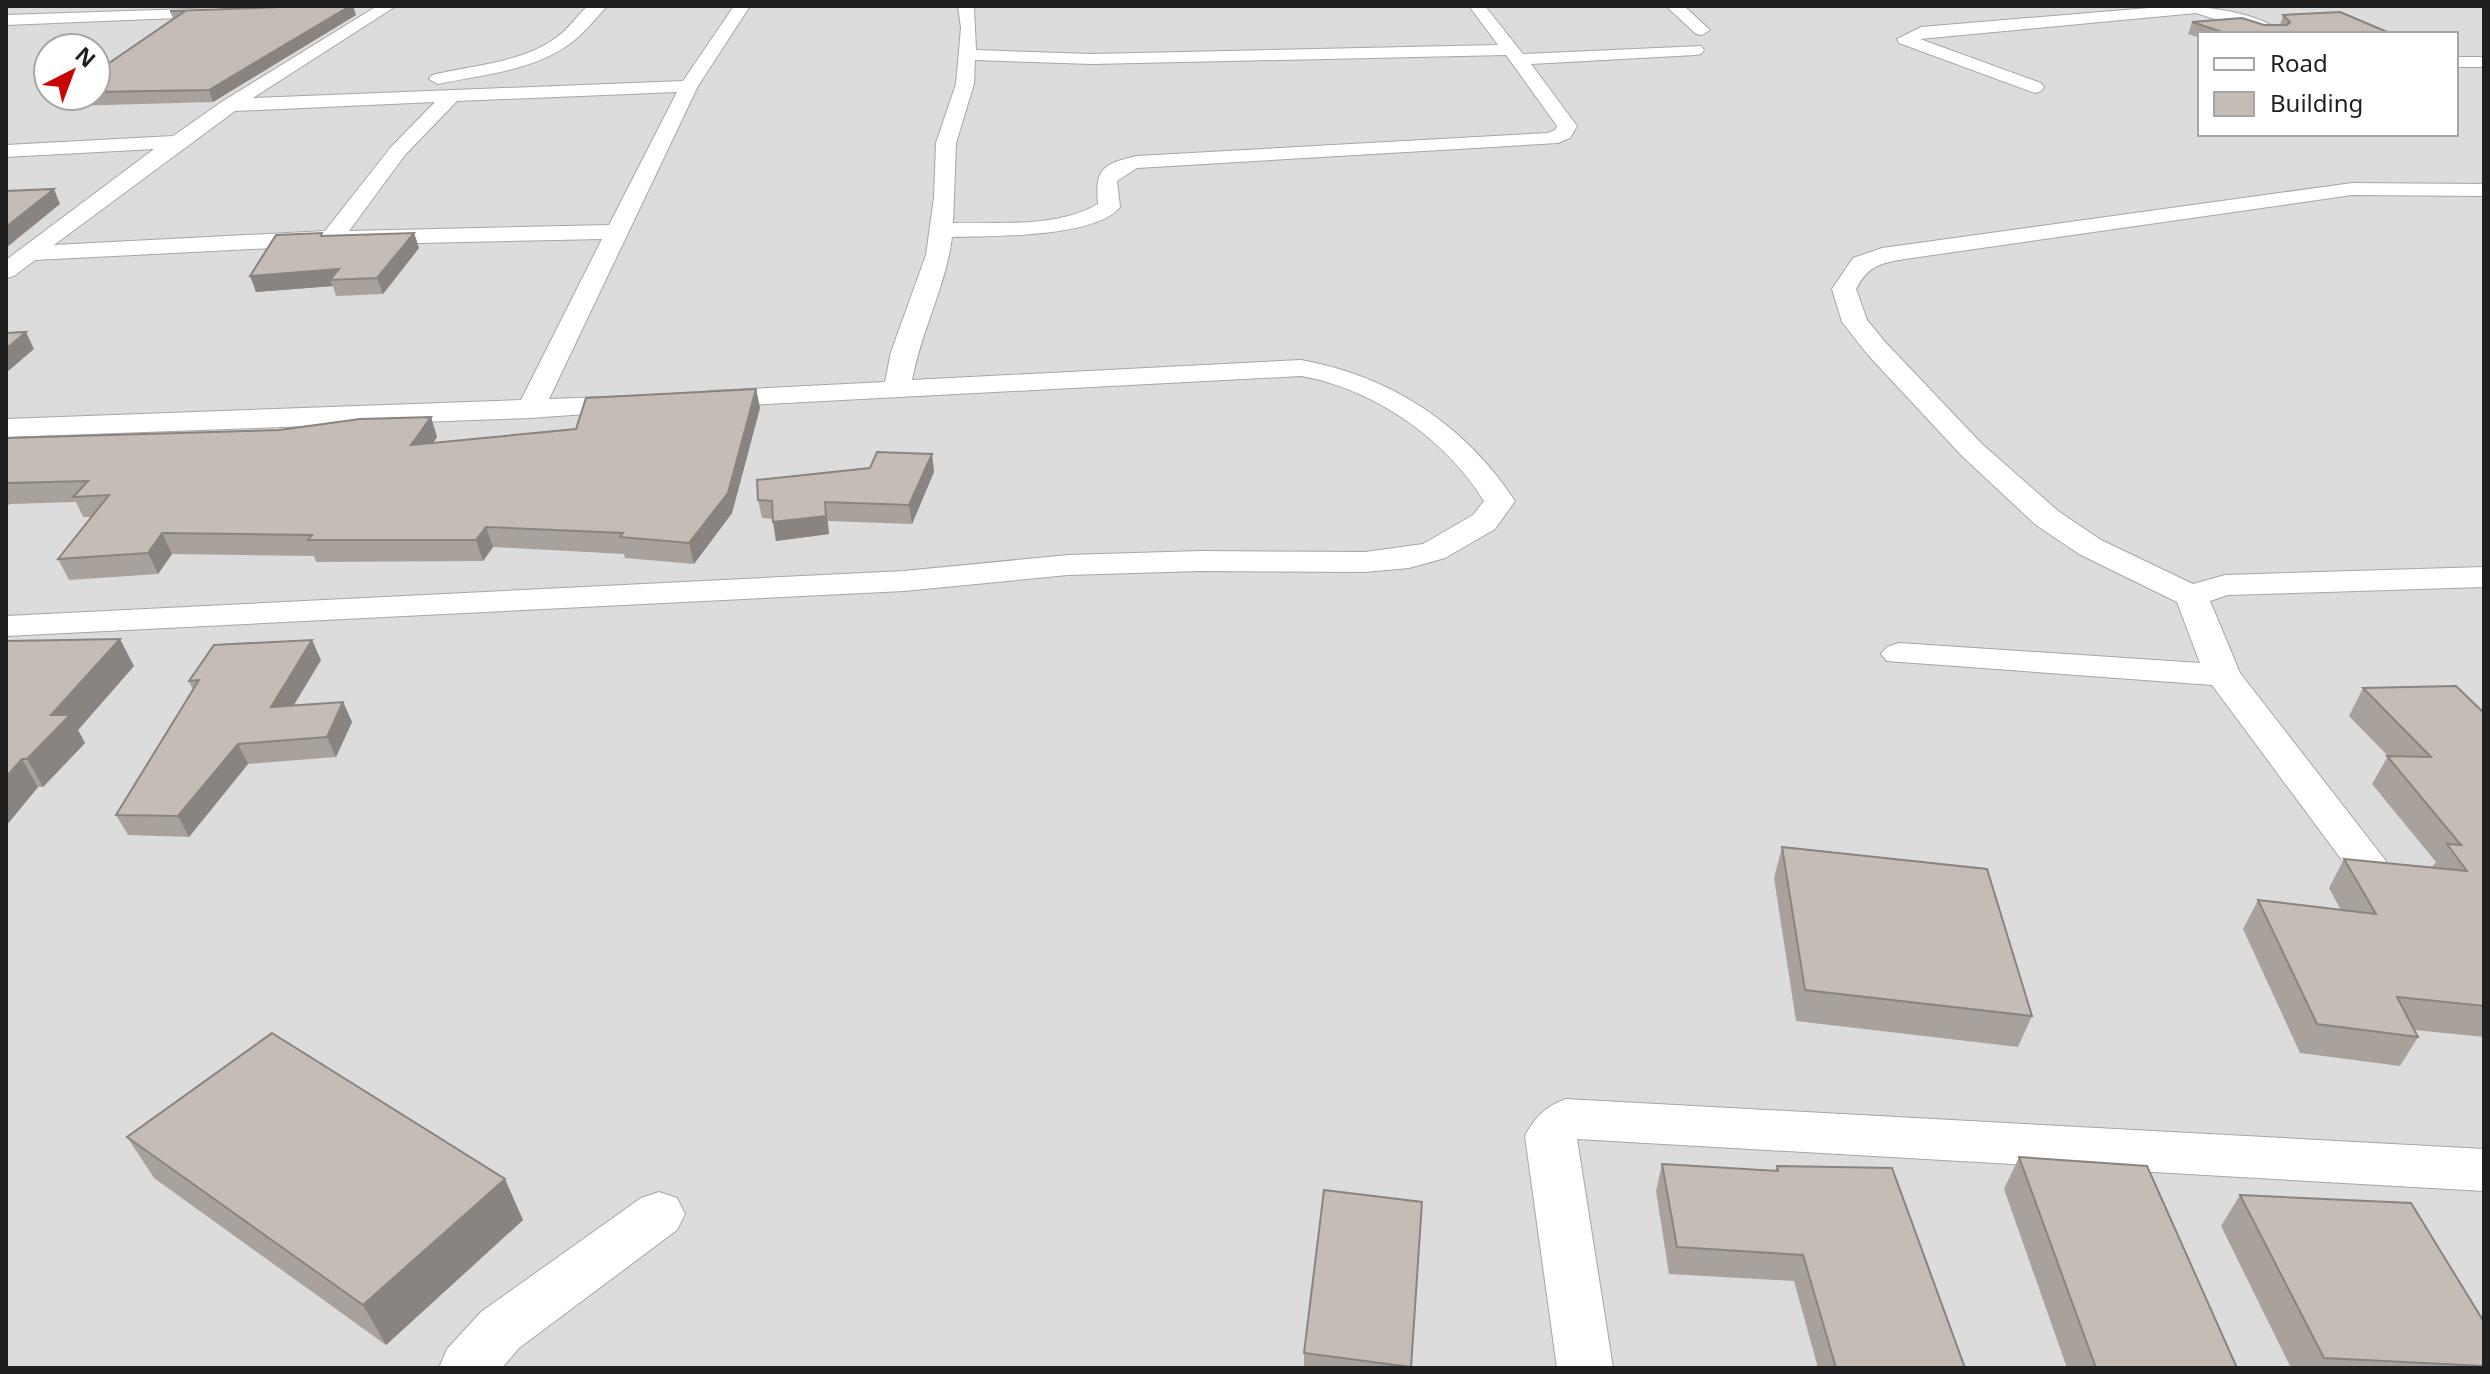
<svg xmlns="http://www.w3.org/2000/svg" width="2490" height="1374" font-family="'Noto Sans',sans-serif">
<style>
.residential{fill:#dddcdc;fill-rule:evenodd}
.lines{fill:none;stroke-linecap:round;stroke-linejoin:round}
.minor-casing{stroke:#a6a6a6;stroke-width:2}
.minor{fill:#fff;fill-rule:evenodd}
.wall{fill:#a9a29c}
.shaded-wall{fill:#89847f}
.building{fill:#c4bcb5;stroke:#89847f;stroke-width:2}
</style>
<rect width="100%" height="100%" fill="#f0ece5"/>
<!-- residential -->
<path class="residential" d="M6,6H2484V1368H6ZM2200,34H2456V134H2200ZM48,48H96V96H48Z"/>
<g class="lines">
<!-- minor casing -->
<g class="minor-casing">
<g id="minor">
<path d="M377,6H396L253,98L683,81L734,6H750L698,86L549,399L631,396L641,398L645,404L641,410L530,418L6,437V419L521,400L602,239L332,245L35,260L14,276L6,278V260L154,149L6,157V145L173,136L223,101ZM677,92L609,225L349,231L405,155L457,101ZM435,102L391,147L325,231L54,245L235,111Z"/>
<path d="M588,6H607C596,18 582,36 568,45C532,71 480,75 438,84L429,79L432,75C472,65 523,63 557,37C569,29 577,15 588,6Z"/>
<path d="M958,6H974L976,50L1092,54L1498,45L1469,6H1485L1523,54L1701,46L1704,50L1701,54L1695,55L1531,64L1577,126L1570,138L1558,143L1137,168L1117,181L1120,207C1096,238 989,236 952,237C946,286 921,331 912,380L1301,360C1391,376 1465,425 1515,501L1495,529L1445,558L1409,568L1365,572L1200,571L1068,575L904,591L6,636V616L904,571L1068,555L1200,551L1365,552L1423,544L1473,515L1484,501C1445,438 1374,389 1301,376L710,407L700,405L696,399L700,393L710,391L885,382L891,352L926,255L934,197L936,143L956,84L961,28ZM1506,55L1557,126L1555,130L1548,133L1137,156C1102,164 1095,169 1098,204C1057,228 999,222 953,223L956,143L974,84L975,60L1092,64Z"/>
<path d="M1666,6H1684L1710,30L1702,35L1696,34Z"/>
<path d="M2173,6C2204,6 2261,12 2283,34H2261L2196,13L1920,39L2041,83L2044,87L2041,91L2035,93L1899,43L1897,39L1921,27Z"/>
<path d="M220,8L228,13L226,16L6,25V15Z"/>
<rect x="2456" y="57" width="28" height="10"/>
<path d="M2352,183L2484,184V196L2352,195L1905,259C1880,263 1868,266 1856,289L1867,320L1886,343L1982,444L2058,511L2101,540L2193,584L2225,575L2484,567V587L2228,595L2210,601L2240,673L2386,861L2380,871L2365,875L2350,871L2212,685L1887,661L1881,654L1887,647L1899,643L2200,663L2177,602L2079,554L2036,525L1962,456L1868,355L1842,322L1832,289L1853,258L1882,248Z"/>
<path d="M1566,1099L2484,1149V1191L1577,1139L1613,1368H1557L1525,1136C1535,1117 1546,1106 1566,1099Z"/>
<path d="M659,1192L677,1198L685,1214L677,1230L519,1348L502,1368H439L447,1349L481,1312L641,1198Z"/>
</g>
</g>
<!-- minor -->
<use href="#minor" class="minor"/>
</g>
<!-- wall -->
<g class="wall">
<path d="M6,6H149L6,8Z"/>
<path d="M310,6H353L356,15L213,102L70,106L66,96H96V72L173,19L170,11Z"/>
<path d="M2283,15L2392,34H2200V38L2188,34L2192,22L2280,25Z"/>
<path d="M414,233L419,248L383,294L336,296L333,286L256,292L323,236Z"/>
<path d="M756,389L760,408L732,513L694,564L625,558L624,554L493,547L483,561L316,562L314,556L172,554L158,574L69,580L58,559L91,517H83L76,502L10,504L6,507V438L279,430L431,417L437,437L433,443L576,429Z"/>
<path d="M932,454L934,472L912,524L828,521L829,534L776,541L773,519L762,518L758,500L870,468Z"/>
<path d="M6,641L134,666L78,730L85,743L43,787H38L6,826Z"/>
<path d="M321,660L293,706L343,702L352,722L336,757L248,764L189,837L128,835L116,815L193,690L189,681Z"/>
<path d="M2363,688L2484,713V1037L2415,1030L2418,1037L2400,1066L2300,1053L2243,929L2258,900L2341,910L2329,888L2344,859L2432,867L2436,862L2372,784L2388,756L2349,716Z"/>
<path d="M1782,847L2032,1016L2018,1047L1796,1021L1774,878Z"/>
<path d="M127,1137L523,1220L386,1345L154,1178Z"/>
<path d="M2019,1157L2237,1368H2067L2004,1189Z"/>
<path d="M1662,1164L1775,1171L1777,1166L1965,1368H1818L1794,1281L1669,1274L1656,1191Z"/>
<path d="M2240,1195L2484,1322V1368H2291L2221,1226Z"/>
<path d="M1422,1202L1411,1368H1304V1353Z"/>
</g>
<!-- shaded-wall -->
<g class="shaded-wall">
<path d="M350,6H353L356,15L213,102L209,90Z"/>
<path d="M54,189L60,204L6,248V227Z"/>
<path d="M414,233L419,248L383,294L377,278Z"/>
<path d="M339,269L330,280L333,286L256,292L250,276Z"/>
<path d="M26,332L34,349L6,373V349Z"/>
<path d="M756,389L760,408L732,513L694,564L689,543Z"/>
<path d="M431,417L437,437L418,465L411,445Z"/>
<path d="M932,454L934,472L912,524L909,505Z"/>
<path d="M825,502L829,534L776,541L773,522Z"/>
<path d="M486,527L493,547L483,561L476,540Z"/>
<path d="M162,533L172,554L158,574L148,553Z"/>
<path d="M120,639L134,666L78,730L85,743L43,787L27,759L51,715Z"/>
<path d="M312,640L321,660L280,728L271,707Z"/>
<path d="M343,702L352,722L336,757L327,737Z"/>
<path d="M238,744L248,764L189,837L178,816Z"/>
<path d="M22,759L38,787L6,826V777Z"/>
<path d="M505,1179L523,1220L386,1345L363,1305Z"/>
</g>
<!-- building -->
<g class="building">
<path d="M310,6H350L209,90L96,92V72L185,11H170Z"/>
<path d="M2340,12L2392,34H2228L2192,22L2242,18L2264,25H2287L2290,22L2283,15Z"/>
<path d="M54,189L6,227V191Z"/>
<path d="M322,233L321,236L414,233L377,278L330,280L339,269L250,276L276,235Z"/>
<path d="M26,332L6,349V333Z"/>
<path d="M756,389L728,493L689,543L620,537L623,533L486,527L476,540H308L312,535L162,533L148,553L58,559L109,495L73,497L88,481L6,483V438L279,430L360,419L431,417L411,445L576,429L586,398Z"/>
<path d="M877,452L932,454L909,505L825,502L826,516L773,522L772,501L758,500L757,480L870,468Z"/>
<path d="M120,639L51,715H70L27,759H22L6,777V641Z"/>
<path d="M312,640L271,707L343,702L327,737L238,744L178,816L116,815L199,680L189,681L214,645Z"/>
<path d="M2456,686L2484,713V1006L2397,997L2418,1037L2317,1024L2258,900L2376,914L2344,859L2467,871L2447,844L2461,845L2387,756L2431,757L2363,688Z"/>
<path d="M1782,847L1987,869L2032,1016L1805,990Z"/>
<path d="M272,1033L505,1179L363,1305L127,1137Z"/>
<path d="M2019,1157L2147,1166L2237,1368H2096Z"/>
<path d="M1662,1164L1778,1171L1777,1166L1892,1168L1965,1368H1836L1803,1255L1677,1247Z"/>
<path d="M1324,1190L1422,1202L1411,1367L1304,1353Z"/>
<path d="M2240,1195L2411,1203L2484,1322V1366L2324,1358Z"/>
</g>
<!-- border -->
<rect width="2490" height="1374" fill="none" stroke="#1f1f1f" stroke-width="16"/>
<!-- legend -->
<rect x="2198" y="32" width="260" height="104" fill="#ffffff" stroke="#a5a5a5" stroke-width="2"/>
<rect x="2214" y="58" width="40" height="12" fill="#ffffff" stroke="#a5a5a5" stroke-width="2"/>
<text x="2270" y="72" font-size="24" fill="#1f1f1f">Road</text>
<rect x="2214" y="92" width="40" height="24" fill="#c4bcb5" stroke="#a5a5a5" stroke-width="2"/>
<text x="2270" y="112" font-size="24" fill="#1f1f1f">Building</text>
<!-- north arrow -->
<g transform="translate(72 72) rotate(42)"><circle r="38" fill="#ffffff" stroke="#a5a5a5" stroke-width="2"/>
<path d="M0-6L14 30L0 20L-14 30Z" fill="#ca0404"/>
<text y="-12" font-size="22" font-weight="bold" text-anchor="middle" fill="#1f1f1f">N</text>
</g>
</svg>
